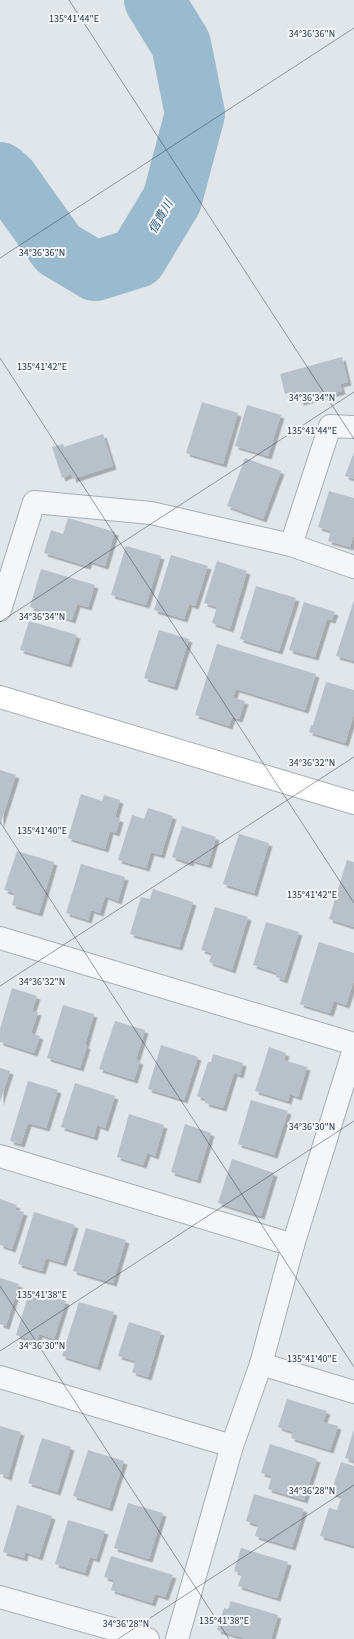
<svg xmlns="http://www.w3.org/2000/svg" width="354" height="1639" font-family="'Source Sans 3','Noto Sans JP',sans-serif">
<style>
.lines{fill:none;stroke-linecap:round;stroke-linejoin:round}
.river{stroke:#9abacd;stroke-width:60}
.building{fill:#b8c0c9;filter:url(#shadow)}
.street-casing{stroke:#a6aeb6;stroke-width:24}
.secondary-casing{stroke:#a6aeb6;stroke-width:24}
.street{stroke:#f4f6f9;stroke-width:22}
.secondary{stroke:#fff;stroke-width:22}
.ticks{fill:none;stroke:#283644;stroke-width:1;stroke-opacity:0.45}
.labels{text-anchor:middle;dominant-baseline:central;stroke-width:4;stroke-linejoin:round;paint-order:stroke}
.water-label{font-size:12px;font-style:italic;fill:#305c7a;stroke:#f1f5f8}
.ticks-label{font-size:10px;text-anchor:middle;fill:#283644;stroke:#f1f5f8;stroke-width:4;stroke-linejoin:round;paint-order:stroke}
</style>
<defs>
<filter id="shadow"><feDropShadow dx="3.5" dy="3.5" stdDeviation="0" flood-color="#0004"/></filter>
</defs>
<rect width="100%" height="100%" fill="#e1e6eb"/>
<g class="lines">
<!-- river -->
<path class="river" d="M0,172L9,180L58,249L95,271L137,258L172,200L195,114L181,44L154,0"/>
</g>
<!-- building -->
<g class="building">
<path d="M342,357L348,382L340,384L342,391L300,402L297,391L285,394L280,374Z"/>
<path d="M202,402L238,413L223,464L186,453Z"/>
<path d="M247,405L281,415L268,456L235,446Z"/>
<path d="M103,434L113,466L73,479L71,474L62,478L52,447L63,444L64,447Z"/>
<path d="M354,452V479L345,476Z"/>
<path d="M245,458L281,471L263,519L227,506Z"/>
<path d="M329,491L354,498V534L350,547L328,541L331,531L318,527Z"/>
<path d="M68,518L115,532L105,566L89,561L87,566L44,553L51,530L63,534Z"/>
<path d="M126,546L161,556L146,605L111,595Z"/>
<path d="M171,555L208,566L195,606L189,604L184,619L154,610Z"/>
<path d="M217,561L247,571L230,629L212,623L217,607L204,603Z"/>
<path d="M41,569L95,585L88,607L77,604L72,620L30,607Z"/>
<path d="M256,586L296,598L279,651L240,639Z"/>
<path d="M354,600V661L336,656Z"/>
<path d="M304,602L335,612L332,620L327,619L315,657L289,650Z"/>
<path d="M29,621L77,635L68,664L20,650Z"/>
<path d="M159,630L189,639L174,687L144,678Z"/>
<path d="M217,644L316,674L305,710L236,689L233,698L245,701L239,719L232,717L229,726L195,715Z"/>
<path d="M326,682L354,690V714L345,743L309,732L311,725H313Z"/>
<path d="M0,770L16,775L0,825Z"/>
<path d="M81,794L102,801L104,795L120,800L115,817L120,819L116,833L110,831L105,849L68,838Z"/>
<path d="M148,808L173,816L161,855L151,852L146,868L118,860L132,815L144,819Z"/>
<path d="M182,826L216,837L208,865L191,860L190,863L172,857Z"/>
<path d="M239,834L269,843L254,893L223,884Z"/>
<path d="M17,851L54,862L39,913L12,905L15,893L4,890Z"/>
<path d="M347,860L354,862V927L329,919Z"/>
<path d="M81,864L125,877L118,901L105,896L100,913L91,910L88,920L66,913Z"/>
<path d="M153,889L193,902L179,947L130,934L141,897L150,899Z"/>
<path d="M215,907L248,917L232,970L209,962L212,953L201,950Z"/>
<path d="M266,922L299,932L284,980L276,977L277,973L253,965Z"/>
<path d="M319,942L354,953V980L346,1005L334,1001L330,1013L300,1004Z"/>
<path d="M12,988L37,996L32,1011L38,1012L31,1033L40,1036L34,1053L0,1042V1029Z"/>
<path d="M63,1005L94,1014L85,1045L87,1046L80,1068L47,1058Z"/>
<path d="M115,1021L145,1030L136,1060L140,1061L134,1080L99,1069Z"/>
<path d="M161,1045L198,1057L184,1100L148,1089Z"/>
<path d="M269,1047L286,1053L284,1060L307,1067L298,1097L290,1094L288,1101L255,1091Z"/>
<path d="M213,1054L243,1063L240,1075L234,1073L223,1108L205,1103L206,1099L197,1096L208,1062H211Z"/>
<path d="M0,1068L10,1071L0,1102Z"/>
<path d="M28,1081L58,1090L46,1128L28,1123L21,1144L10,1141Z"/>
<path d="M75,1083L115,1096L105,1128L97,1125L94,1137L61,1127Z"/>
<path d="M251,1100L288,1111L274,1155L238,1144Z"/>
<path d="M129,1114L164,1125L155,1156L147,1153L143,1165L117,1157Z"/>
<path d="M185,1124L211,1133L197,1180L171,1172Z"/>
<path d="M232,1159L274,1173L261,1216L218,1203Z"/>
<path d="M0,1199L17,1205L15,1210L24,1212L12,1249L0,1245Z"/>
<path d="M34,1212L75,1225L63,1263L46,1258L42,1271L18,1264Z"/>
<path d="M86,1228L126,1240L113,1283L73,1271Z"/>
<path d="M0,1278L19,1284L6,1326L0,1324Z"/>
<path d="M30,1290L66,1301L54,1339L39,1334L37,1342L16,1335Z"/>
<path d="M79,1302L114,1312L97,1367L62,1356Z"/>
<path d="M129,1322L161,1332L148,1377L132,1372L136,1361L118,1356Z"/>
<path d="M287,1399L327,1411L323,1422L338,1426L330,1450L291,1438L293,1432L278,1427Z"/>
<path d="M0,1426L21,1432L8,1477L0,1474Z"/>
<path d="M354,1429V1461L345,1458Z"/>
<path d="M42,1438L71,1447L57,1492L28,1483Z"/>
<path d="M270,1444L317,1459L304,1500L268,1489L272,1476L261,1473Z"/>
<path d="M88,1450L124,1461L109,1508L73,1496Z"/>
<path d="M341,1462L354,1466V1546L320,1536L329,1508L337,1510L342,1496L331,1493Z"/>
<path d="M254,1494L304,1509L292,1547L255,1536L258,1525L246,1521Z"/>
<path d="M128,1503L163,1513L149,1559L114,1548Z"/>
<path d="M17,1505L52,1516L39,1557L25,1552L24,1558L3,1552Z"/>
<path d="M68,1520L105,1531L96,1559L90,1557L85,1573L55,1564Z"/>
<path d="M241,1548L288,1562L277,1598L238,1586L242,1574L234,1571Z"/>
<path d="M111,1556L173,1575L165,1597L155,1594L152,1603L111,1590L114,1580L104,1577Z"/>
<path d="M231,1601L278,1615L271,1639H247L217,1630L224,1608L228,1609Z"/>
</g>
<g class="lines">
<!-- street casing -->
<g class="street-casing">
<g id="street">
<path d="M291,545L330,426L354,427"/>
<path d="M0,610L34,502L151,513L291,545L354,567"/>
<path d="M0,938L354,1044"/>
<path d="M0,1156L293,1245"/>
<path d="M261,1364L354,1392"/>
<path d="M0,1377L232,1446"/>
<path d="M0,1597L148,1639"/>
<path d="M177,1639L232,1446L261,1364L293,1245L354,1049"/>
</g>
</g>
<!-- secondary casing -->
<g class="secondary-casing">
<path id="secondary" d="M0,697L354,803"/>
</g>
<!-- street -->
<use href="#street" class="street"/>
<!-- secondary -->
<use href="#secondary" class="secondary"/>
</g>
<!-- ticks -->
<path class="ticks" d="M69,0L354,439M0,258L354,28M0,358L354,903M0,622L354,392M0,822L354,1367M0,986L354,757M0,1286L229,1639M0,1351L354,1121M118,1639L354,1485"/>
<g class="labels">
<!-- water labels -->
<g class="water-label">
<text transform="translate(161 217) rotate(-60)">信貴川</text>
</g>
</g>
<g class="ticks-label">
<text x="74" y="22">135°41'44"E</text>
<text x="312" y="37">34°36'36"N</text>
<text x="42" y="256">34°36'36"N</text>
<text x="42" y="370">135°41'42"E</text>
<text x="312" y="401">34°36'34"N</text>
<text x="312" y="434">135°41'44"E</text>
<text x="42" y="620">34°36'34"N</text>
<text x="312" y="766">34°36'32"N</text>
<text x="42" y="834">135°41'40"E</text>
<text x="312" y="898">135°41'42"E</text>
<text x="42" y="985">34°36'32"N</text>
<text x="312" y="1130">34°36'30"N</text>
<text x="42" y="1298">135°41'38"E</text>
<text x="42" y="1349">34°36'30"N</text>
<text x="312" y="1362">135°41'40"E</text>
<text x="312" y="1494">34°36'28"N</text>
<text x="224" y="1624">135°41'38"E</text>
<text x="126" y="1627">34°36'28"N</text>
</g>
</svg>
